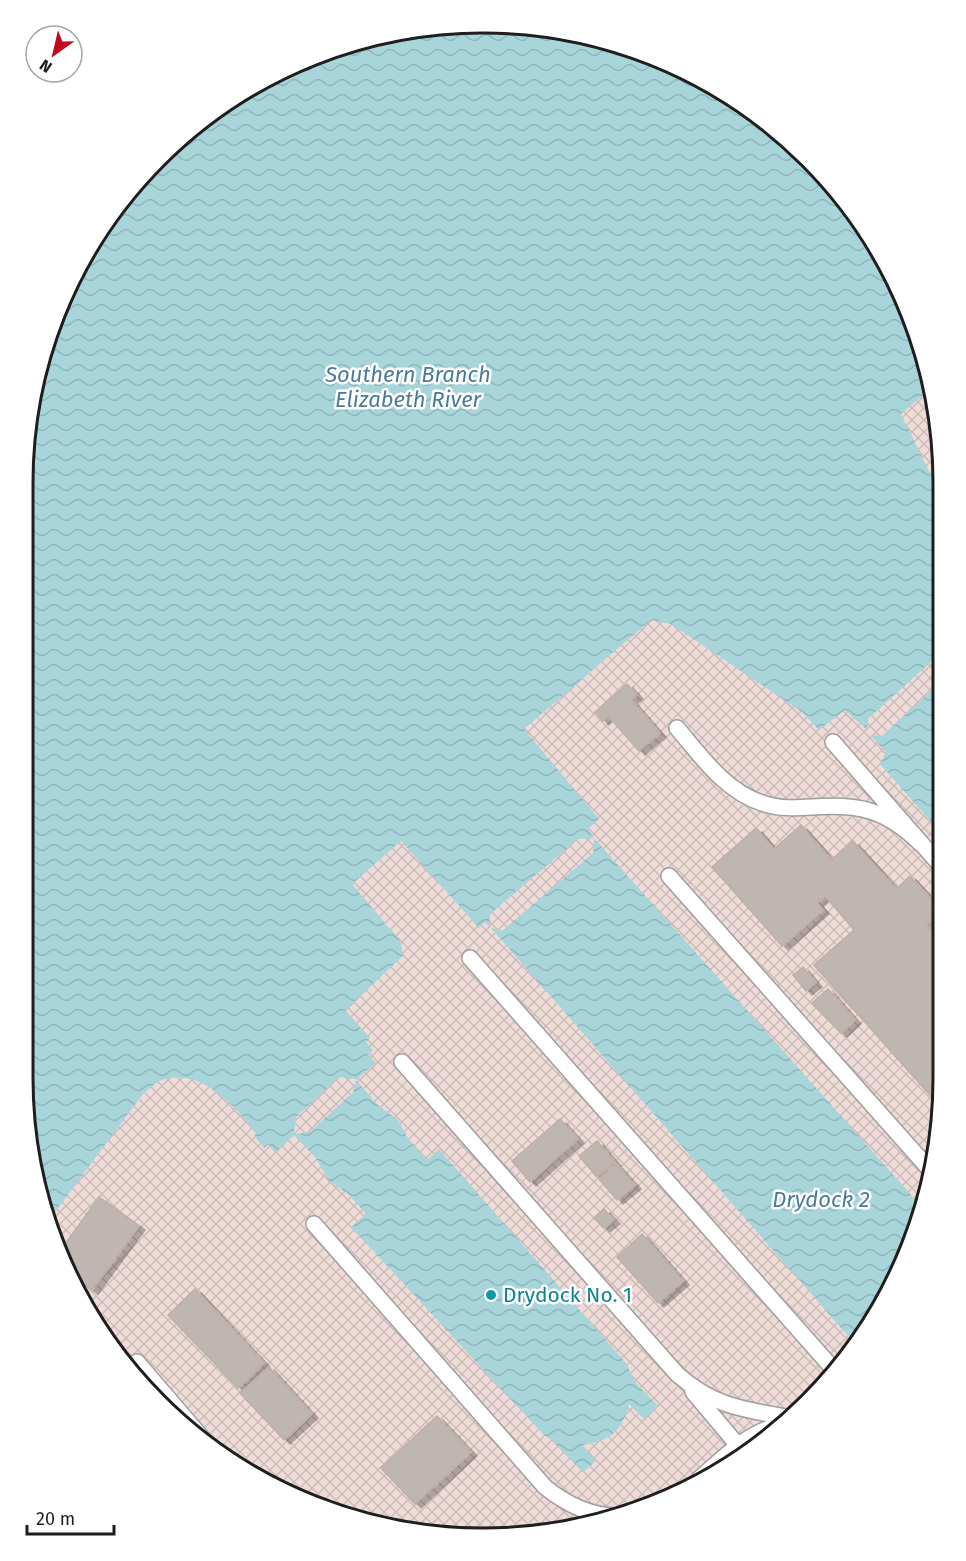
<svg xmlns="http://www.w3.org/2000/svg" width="966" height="1561" font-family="'Fira Sans',sans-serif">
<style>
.military{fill:url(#military-cross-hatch)}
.water{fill:url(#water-waves);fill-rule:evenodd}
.building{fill:#bfb5b1;stroke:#bfafa7;stroke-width:1.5;filter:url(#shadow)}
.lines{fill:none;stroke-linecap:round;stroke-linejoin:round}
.lane-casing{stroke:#9f9f9f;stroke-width:18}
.lane{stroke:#fff;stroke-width:15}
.culture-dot{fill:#0f9aa8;stroke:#fff;stroke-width:2}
.labels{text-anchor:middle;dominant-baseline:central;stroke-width:5;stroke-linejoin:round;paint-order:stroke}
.culture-label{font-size:21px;fill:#0d838f;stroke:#fff;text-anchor:start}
.water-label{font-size:22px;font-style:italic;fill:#497b99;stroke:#fff}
.rim{fill:none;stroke:#1e1e1e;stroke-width:3}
</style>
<defs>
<pattern id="military-cross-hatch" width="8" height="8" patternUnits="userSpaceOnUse" patternTransform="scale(1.5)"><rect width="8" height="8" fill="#efdbd8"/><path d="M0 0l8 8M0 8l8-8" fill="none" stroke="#ccbcb9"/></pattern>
<pattern id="water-waves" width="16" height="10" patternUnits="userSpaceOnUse" patternTransform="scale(1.5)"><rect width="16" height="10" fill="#a7d5da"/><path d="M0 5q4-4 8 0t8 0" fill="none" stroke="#8fb6bb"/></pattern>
<filter id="shadow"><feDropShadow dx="6" dy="4" stdDeviation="0" flood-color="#0004"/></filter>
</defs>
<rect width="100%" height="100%" fill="#eeeae4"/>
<!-- military -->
<path class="military" d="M896,279L928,363L942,453L940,1138L909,1254L848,1359L739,1461L603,1523L483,1538L335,1514L203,1444L100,1334L47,1226L23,1078Z"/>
<!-- water -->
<g class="water">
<path d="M513,24L603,38L687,70L764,118L829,180L896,279L928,363L932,391H928L901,414L942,498V652L868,719L867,730L845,710L819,730L802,712L671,624L651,620L524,729L599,819L588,829L594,838L921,1206L909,1254L856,1345L490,927L485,922L479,928L401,841L352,884L401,942L403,956L345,1010L370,1038L366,1042L373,1050L368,1055L376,1063L356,1080L378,1105L398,1120L409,1140L427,1160L439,1149L626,1363L635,1382L658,1406L644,1419L629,1404C622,1432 610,1441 582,1445L596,1461L583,1472L554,1442L543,1434L351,1227L366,1214L348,1194L328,1180L316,1158L294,1135L275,1153L269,1144L264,1148L254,1136L256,1133C236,1107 200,1066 162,1080C155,1083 149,1089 143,1094L46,1224L23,1078L26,423L58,306L118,202L180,137L253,84L335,47L423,26ZM594,838L593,853L502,931L490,927V914L578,839ZM339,1077L356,1079L353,1092L310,1132L294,1134L296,1117Z"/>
<path d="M942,681L941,833L880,764L886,752L870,735L882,736Z"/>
</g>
<!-- building -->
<g class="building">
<path d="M627,684L637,695L631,700L660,733L639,751L608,716L603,721L595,712Z"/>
<path d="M801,825L831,860L853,841L896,889L910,876L941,910L926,925L940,941V1098L936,1102L814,965L854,930L825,896L817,903L823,910L782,946L712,867L756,828L774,849Z"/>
<path d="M803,967L816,983L806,991L793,975Z"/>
<path d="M828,989L855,1020L841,1033L812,1003Z"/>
<path d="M560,1119L578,1139L530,1182L512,1161Z"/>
<path d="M597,1141L615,1162L597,1177L579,1156Z"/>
<path d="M616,1164L635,1185L617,1200L599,1179Z"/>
<path d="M99,1197L139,1226L92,1290L71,1275L60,1251Z"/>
<path d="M604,1209L614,1220L604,1228L594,1218Z"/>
<path d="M642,1234L683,1281L658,1303L617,1257Z"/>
<path d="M195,1289L264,1363L238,1388L168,1315Z"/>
<path d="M269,1367L312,1414L284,1440L240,1393Z"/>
<path d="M437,1416L471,1452L415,1504L381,1468Z"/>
</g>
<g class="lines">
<!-- lane casing -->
<g class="lane-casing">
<g id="lane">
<path d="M677,728C701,756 725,791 762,803C778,809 795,808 812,807C859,804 885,809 920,843"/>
<path d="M833,742L941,866"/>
<path d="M669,876L931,1171"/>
<path d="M470,958L835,1371"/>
<path d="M402,1062L677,1374C713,1406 741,1409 786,1417"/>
<path d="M314,1224L545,1487C566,1504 589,1516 617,1516"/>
<path d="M137,1362L210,1447"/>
<path d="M693,1392L746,1455"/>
<path d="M699,1479C722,1459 746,1434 776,1426"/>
</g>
</g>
<!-- lane -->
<use href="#lane" class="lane"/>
</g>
<!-- markers -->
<circle class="culture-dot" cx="491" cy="1295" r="6"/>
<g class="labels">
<!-- culture labels -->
<g class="culture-label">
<text x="503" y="1295">Drydock No. 1</text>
</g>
<!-- water labels -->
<g class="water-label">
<text x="408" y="374">Southern Branch<tspan x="408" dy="25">Elizabeth River</tspan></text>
<text x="821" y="1199">Drydock 2</text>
</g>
</g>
<!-- crop -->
<path d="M0 0H966V1561H0ZM483 33H483A450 450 0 0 1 933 483V1078A450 450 0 0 1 483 1528H483A450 450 0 0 1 33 1078V483A450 450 0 0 1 483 33Z" fill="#fff" fill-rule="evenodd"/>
<path class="rim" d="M483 33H483A450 450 0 0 1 933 483V1078A450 450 0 0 1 483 1528H483A450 450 0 0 1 33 1078V483A450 450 0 0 1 483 33Z"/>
<!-- north arrow -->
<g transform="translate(54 54) rotate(214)"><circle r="28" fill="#ffffff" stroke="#a5a5a5" stroke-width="1.5"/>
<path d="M0-4.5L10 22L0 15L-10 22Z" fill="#c10a21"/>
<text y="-9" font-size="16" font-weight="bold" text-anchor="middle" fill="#1e1e1e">N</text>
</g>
<!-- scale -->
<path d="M27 1525v9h87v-9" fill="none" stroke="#1e1e1e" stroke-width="3"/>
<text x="36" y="1525" font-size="18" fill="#1e1e1e" stroke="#ffffff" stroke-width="4.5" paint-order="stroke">20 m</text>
</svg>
